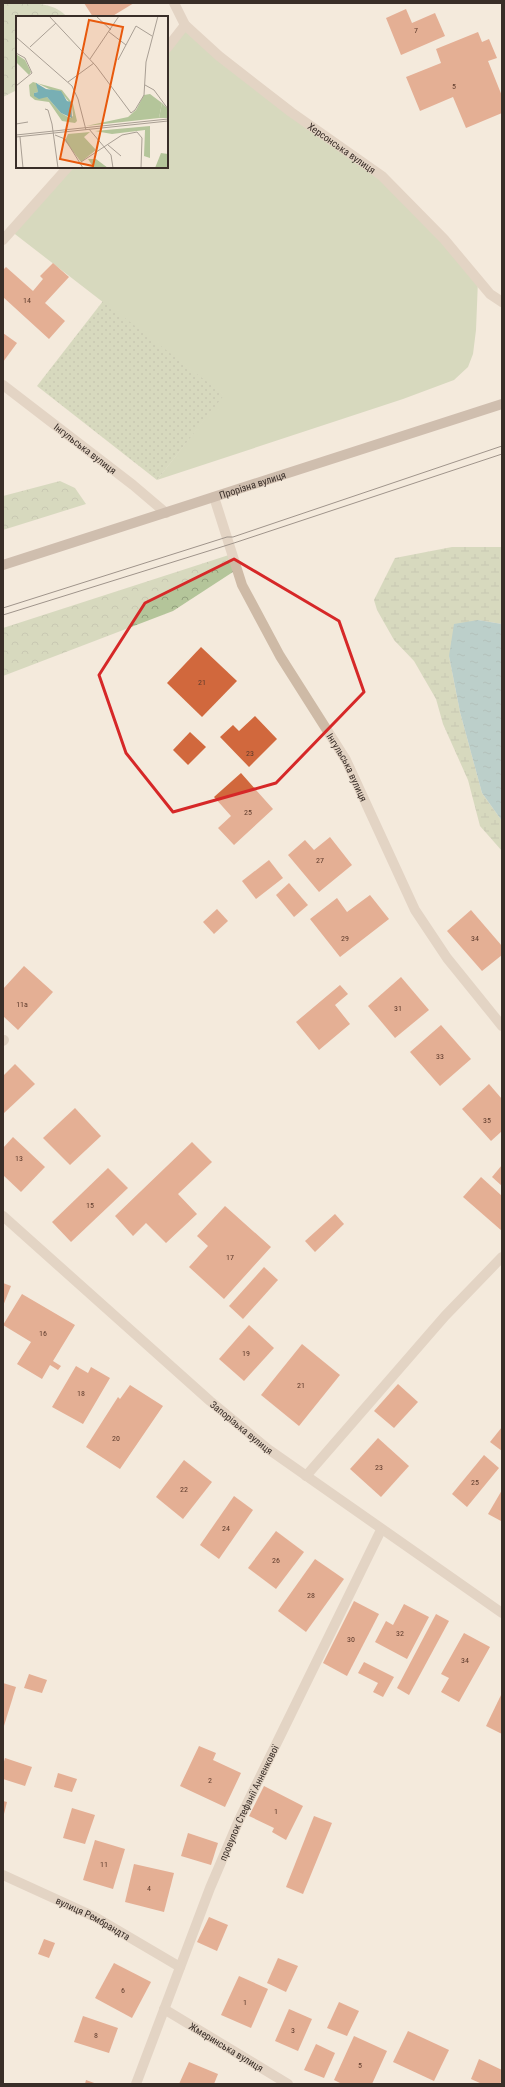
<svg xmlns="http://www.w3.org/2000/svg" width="505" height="2087" font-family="'Roboto Condensed',sans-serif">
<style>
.grass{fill:#b4c59a}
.forest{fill:url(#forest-crowns)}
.wetland{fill:url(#wetland-marsh)}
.park{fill:url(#park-dots)}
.water{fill:url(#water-ripples)}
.building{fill:#d1683d}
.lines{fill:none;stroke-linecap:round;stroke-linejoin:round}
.lane{stroke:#cebaa6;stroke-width:10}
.street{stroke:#cebaa6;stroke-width:10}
.secondary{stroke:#a28977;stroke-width:10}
.tram{stroke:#392e28;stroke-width:1}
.marked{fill:none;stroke:#d62828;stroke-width:3;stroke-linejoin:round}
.labels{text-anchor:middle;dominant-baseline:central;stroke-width:3.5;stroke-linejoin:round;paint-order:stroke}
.number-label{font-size:8px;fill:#5f3c2d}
.street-label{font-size:10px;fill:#392e28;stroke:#fbf4e9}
.inset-road{fill:none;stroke:#a99f94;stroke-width:1}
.view{fill:#e8590c;fill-opacity:0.15;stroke:#e8590c;stroke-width:2}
.inset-edge{fill:none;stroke:#392e28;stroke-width:2}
</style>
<defs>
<pattern id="forest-crowns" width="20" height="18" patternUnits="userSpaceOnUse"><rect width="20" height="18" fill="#b4c59a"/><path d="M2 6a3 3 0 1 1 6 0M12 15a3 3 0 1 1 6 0" fill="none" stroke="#93a07e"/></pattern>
<pattern id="wetland-marsh" width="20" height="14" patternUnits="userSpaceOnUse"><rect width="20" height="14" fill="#b4c59a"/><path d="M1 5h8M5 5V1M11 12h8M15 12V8" fill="none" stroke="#93a07e"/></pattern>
<pattern id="park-dots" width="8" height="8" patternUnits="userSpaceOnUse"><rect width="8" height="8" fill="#b4c59a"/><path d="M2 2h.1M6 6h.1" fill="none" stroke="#93a07e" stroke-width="1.8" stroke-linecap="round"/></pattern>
<pattern id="water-ripples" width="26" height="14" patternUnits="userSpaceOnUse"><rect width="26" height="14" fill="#78afb4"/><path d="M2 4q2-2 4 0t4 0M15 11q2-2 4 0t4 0" fill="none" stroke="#638f92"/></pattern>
</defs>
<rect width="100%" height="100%" fill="#f4eadc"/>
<!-- grass -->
<path class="grass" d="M185,25L382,176L478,280L476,330L473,354L468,367L454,380L403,399L157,480L223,395L11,231L68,167H167V48Z"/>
<!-- forest -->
<g class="forest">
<path d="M3,3C23,3 53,0 67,17H17V90L3,97Z"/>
<path d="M60,481L75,488L86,504L3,530V496Z"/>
<path d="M232,554L236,570L173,611L3,676V628Z"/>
</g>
<!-- wetland -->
<path class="wetland" d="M452,547H502V624L478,620L449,656L460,712L482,793L502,821V851L480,826L468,780L443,724L436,699L414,661L394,640L377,610L374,600L395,558Z"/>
<!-- park -->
<path class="park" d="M103,301L224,395L157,480L37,386Z"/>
<!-- water -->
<path class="water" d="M478,620L502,624V821L482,793L460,712L449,656L454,624Z"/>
<!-- building -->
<g class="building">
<path d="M84,3H134L111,17H93Z"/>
<path d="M406,9L412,23L435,13L445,36L401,55L386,18Z"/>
<path d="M478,32L482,42L489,39L497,58L488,61L502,96V113L466,128L453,97L420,111L406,77L441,63L436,49Z"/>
<path d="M53,263L69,277L45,303L65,321L49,339L3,297V270L6,267L33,291L43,279L40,276Z"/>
<path d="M3,333L17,343L3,362Z"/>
<path d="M201,647L237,681L202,717L167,683Z"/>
<path d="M255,716L277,739L249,767L220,737L233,725L239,731Z"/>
<path d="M190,732L206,747L188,765L173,750Z"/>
<path d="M241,773L273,809L234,845L218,828L231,816L214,797Z"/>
<path d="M330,837L352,865L319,892L288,855L305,840L314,850Z"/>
<path d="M269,860L283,878L256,899L242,881Z"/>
<path d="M289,883L308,905L294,917L276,895Z"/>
<path d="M370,895L389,919L340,957L310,919L337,898L347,912Z"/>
<path d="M217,909L228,921L214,934L203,922Z"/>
<path d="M471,910L502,946V955L482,971L447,931Z"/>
<path d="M24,966L53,992L18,1030L3,1016V989Z"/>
<path d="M401,977L429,1010L395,1038L368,1006Z"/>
<path d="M340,985L348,994L335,1005L350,1024L319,1050L296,1022Z"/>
<path d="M441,1025L471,1059L440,1086L410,1052Z"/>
<path d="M15,1064L35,1084L3,1114V1076Z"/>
<path d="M489,1084L502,1099V1131L491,1141L462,1109Z"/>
<path d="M75,1108L101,1136L70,1165L43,1138Z"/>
<path d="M13,1137L45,1167L21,1192L3,1175V1148Z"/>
<path d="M192,1142L212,1162L178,1194L197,1214L166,1243L146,1223L133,1236L115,1216Z"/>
<path d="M502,1165V1186L492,1177Z"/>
<path d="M108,1168L128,1188L71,1242L52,1222Z"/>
<path d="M481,1177L502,1196V1231L463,1197Z"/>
<path d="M225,1206L271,1247L224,1299L189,1267L208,1246L197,1236Z"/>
<path d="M335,1214L344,1224L315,1252L305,1241Z"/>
<path d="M264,1267L278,1280L243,1319L229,1306Z"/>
<path d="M3,1283L11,1286L3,1306Z"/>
<path d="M22,1294L75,1325L53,1361L61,1366L58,1370L50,1365L42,1379L17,1364L31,1342L3,1325Z"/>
<path d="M249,1325L274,1348L244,1381L219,1359Z"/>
<path d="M302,1344L340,1375L299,1426L261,1395Z"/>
<path d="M76,1366L88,1373L91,1367L110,1378L83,1424L52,1407Z"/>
<path d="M398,1384L418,1402L394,1428L374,1411Z"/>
<path d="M130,1385L163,1406L120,1469L86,1447L118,1397L120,1399Z"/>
<path d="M502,1427V1451L490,1442Z"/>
<path d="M378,1438L409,1466L381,1497L350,1469Z"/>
<path d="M484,1455L499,1468L467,1507L452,1494Z"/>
<path d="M184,1460L212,1482L183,1519L156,1497Z"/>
<path d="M502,1490V1519L501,1521L488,1514Z"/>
<path d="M234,1496L253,1510L219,1559L200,1545Z"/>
<path d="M276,1531L304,1552L276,1589L248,1568Z"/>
<path d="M315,1559L344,1579L306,1632L278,1611Z"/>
<path d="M354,1601L379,1614L347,1676L323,1663Z"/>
<path d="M404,1604L429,1617L407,1659L375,1642L386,1621L393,1625Z"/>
<path d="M436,1614L449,1621L409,1695L397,1688Z"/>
<path d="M464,1633L490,1647L459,1702L441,1692L449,1678L441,1674Z"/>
<path d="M364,1662L394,1677L383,1697L373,1692L378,1683L358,1673Z"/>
<path d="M29,1674L47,1680L42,1693L24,1688Z"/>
<path d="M3,1683L16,1687L3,1729Z"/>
<path d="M502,1693V1734L486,1726Z"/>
<path d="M199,1746L216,1753L213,1760L241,1773L225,1807L180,1786Z"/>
<path d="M5,1758L32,1767L25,1786L3,1779V1765Z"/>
<path d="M58,1773L77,1779L72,1792L54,1787Z"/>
<path d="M264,1786L303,1806L286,1840L272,1832L274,1828L249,1816Z"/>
<path d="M3,1801L7,1802L4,1814H3Z"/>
<path d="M72,1808L95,1815L85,1844L63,1838Z"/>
<path d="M314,1816L332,1823L303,1894L286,1887Z"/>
<path d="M188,1833L218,1843L211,1865L181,1856Z"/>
<path d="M95,1840L125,1849L113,1889L83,1880Z"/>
<path d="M134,1864L174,1873L164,1912L125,1902Z"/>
<path d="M209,1917L228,1925L217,1951L197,1942Z"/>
<path d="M44,1939L55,1943L49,1958L38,1954Z"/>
<path d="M278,1958L298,1966L286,1992L267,1983Z"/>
<path d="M114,1963L151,1982L132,2018L95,1998Z"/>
<path d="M239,1976L268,1989L251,2028L221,2015Z"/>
<path d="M339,2002L359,2011L347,2036L327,2028Z"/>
<path d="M289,2009L312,2019L298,2051L275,2041Z"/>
<path d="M83,2016L118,2028L109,2053L74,2042Z"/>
<path d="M408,2031L449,2050L434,2081L393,2062Z"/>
<path d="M354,2036L387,2051L372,2084H342L334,2080Z"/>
<path d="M316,2044L335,2053L324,2078L304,2070Z"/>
<path d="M479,2059L502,2070V2079L500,2084H482L471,2079Z"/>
<path d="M189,2062L218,2074L214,2084H179Z"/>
<path d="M86,2080L97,2084H85Z"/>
</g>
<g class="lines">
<!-- lane -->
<path class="lane" d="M3,1041L4,1040"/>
<!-- street -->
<g class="street">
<path id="s1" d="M174,3L185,25L219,56L291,112L382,176L444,239L490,294L502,302"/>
<path d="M167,48L185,25"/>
<path d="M3,240L68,167"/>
<path id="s2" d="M3,385L133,485L166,513"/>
<path id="s3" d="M214,497L242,585L280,656L346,760L415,910L447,958L502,1026"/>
<path id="s4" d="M3,1216L210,1401L268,1449L502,1613"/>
<path d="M306,1476L445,1316L502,1257"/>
<path id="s5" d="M3,1875L95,1917L180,1967"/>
<path id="s6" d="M164,2009L288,2084"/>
<path id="s7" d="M136,2084L210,1888L239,1820L381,1530"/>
</g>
<!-- secondary -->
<path class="secondary" id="s8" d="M3,565L502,404"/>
<!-- tram -->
<g class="tram">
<path d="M3,608L227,537H233L502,446"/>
<path d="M3,615L234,543L502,454"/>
</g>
</g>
<!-- marked area -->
<path d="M0 0H505V2087H0ZM234,559L339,621L364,692L276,783L173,812L126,753L99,675L145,603Z" fill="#f4eadc" fill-opacity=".55" fill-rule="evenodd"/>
<path class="marked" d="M234,559L339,621L364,692L276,783L173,812L126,753L99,675L145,603Z"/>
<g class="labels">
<!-- number labels -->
<g class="number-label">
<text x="416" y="30">7</text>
<text x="454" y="86">5</text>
<text x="27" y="300">14</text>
<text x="202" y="682">21</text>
<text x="250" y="753">23</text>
<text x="248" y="812">25</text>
<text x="320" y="860">27</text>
<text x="345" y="938">29</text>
<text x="475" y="938">34</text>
<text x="22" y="1004">11а</text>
<text x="398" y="1008">31</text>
<text x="440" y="1056">33</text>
<text x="487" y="1120">35</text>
<text x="19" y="1158">13</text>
<text x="90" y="1205">15</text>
<text x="230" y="1257">17</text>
<text x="43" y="1333">16</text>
<text x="246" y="1353">19</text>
<text x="301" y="1385">21</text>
<text x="81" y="1393">18</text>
<text x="116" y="1438">20</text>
<text x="379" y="1467">23</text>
<text x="475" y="1482">25</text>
<text x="184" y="1489">22</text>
<text x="226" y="1528">24</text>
<text x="276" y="1560">26</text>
<text x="311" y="1595">28</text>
<text x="400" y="1633">32</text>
<text x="351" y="1639">30</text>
<text x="465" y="1660">34</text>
<text x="210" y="1780">2</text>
<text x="276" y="1811">1</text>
<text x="104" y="1864">11</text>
<text x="149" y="1888">4</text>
<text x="123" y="1990">6</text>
<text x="245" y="2002">1</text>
<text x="293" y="2030">3</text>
<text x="96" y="2035">8</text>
<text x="360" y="2065">5</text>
</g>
<!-- street labels -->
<g class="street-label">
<text stroke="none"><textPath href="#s1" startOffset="224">Херсонська вулиця</textPath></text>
<text stroke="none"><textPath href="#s2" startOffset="104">Інгульська вулиця</textPath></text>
<text stroke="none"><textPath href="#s8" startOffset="262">Прорізна вулиця</textPath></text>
<text stroke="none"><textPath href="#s3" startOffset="303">Інгульська вулиця</textPath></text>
<text stroke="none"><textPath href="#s4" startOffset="319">Запорізька вулиця</textPath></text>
<text stroke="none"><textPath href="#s7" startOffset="303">провулок Стефанії Анненкової</textPath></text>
<text stroke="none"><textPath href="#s5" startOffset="100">вулиця Рембрандта</textPath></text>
<text stroke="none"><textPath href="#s6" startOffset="73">Жмеринська вулиця</textPath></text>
</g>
</g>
<!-- overview -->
<g transform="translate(16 16)">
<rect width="152" height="152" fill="#f4eadc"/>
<path d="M146,87L152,93V102H143ZM74,116L68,121L80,134L65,146L49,125L52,118ZM145,137L152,138V152H139Z" fill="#b4c59a"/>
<path d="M134,78L146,87L143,102L70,110L112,101L120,94L128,79ZM134,110V142L128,140L129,114L96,118L79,115ZM72,143H80L92,152H78Z" fill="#b4c59a"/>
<path d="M0,38L9,44L15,56L13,59L0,46ZM17,66L46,74L57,88L61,105L59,107L46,105L33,86L19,84L14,80L13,69ZM21,67L49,81L56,90L57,100L54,102L45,97L31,81L18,77L22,76Z" fill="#b4c59a" fill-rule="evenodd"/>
<path d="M20,67L30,73L45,75L51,85L55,86L56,102L45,97L31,81L23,83L18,80V77L22,76Z" fill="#78afb4"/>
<path class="inset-road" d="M33,0L80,50L115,97L119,94L128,79L130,46L142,0M80,0L95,14M93,16L110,29M0,21L56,70L62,83L70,114M14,31L40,7M0,37L9,42L16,57L0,70M74,43L103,0M102,44L120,10L136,20M52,66L78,47M129,69L138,74L152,93M29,93L32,94L36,108L42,152M0,108L12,106M73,113L95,139L97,152M0,119L152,103M39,119L49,123L67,152M0,121L152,105M4,121L7,152M92,129L105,140M65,146L106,119L121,116L126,122L125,152"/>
<path class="view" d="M73,4L107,11L77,150L44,143Z"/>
<rect width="152" height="152" class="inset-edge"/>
</g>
<!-- border -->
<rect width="505" height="2087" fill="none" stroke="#392e28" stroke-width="8"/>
</svg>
